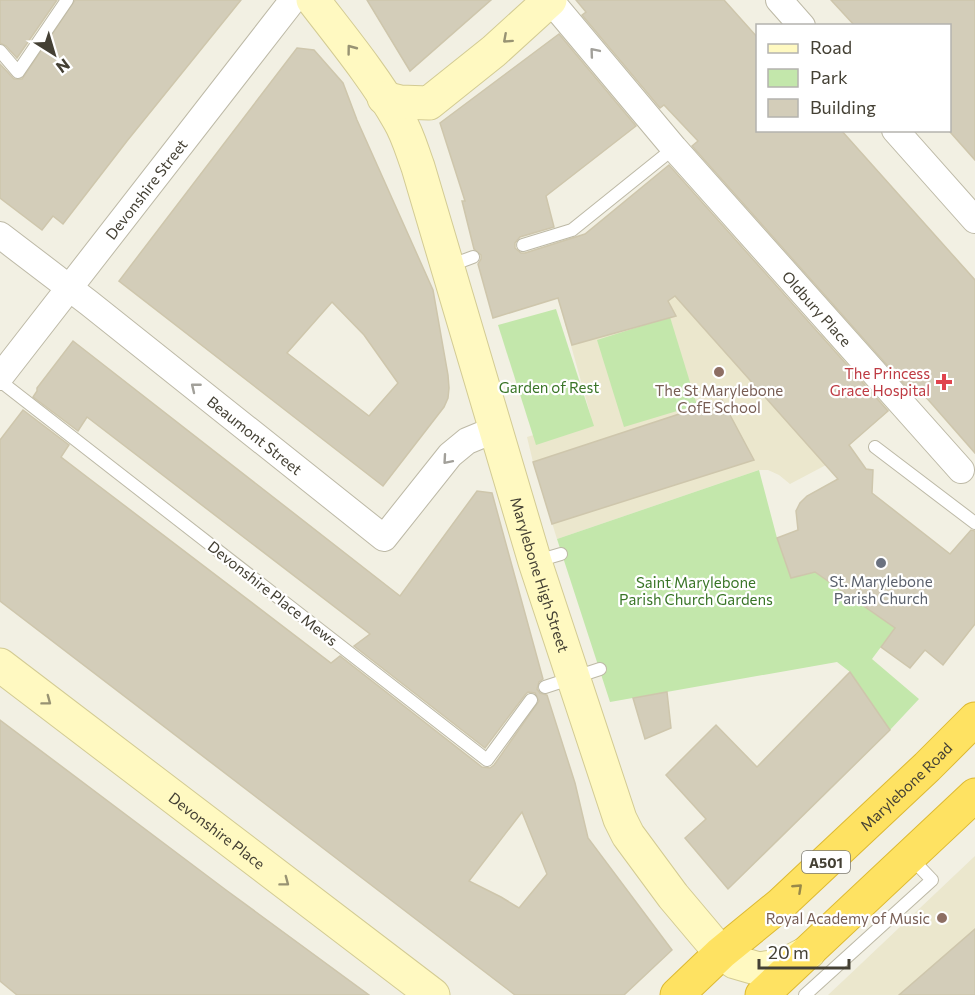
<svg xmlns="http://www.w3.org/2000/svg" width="975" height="995" font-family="Commissioner,sans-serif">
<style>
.education{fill:#ebe7cd}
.green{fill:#c3e7ab}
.building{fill:#d3cdb9;stroke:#cec6ac;stroke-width:1.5;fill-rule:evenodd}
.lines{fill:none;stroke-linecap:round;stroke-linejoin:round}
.lane-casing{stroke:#bdb9a6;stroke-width:14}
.street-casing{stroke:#bdb9a6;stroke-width:28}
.secondary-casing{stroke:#d3cb93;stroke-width:35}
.highway-casing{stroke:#ddb932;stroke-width:35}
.lane{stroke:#fff;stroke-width:12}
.street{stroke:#fff;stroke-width:26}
.secondary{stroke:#fff9c1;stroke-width:33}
.highway{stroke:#fee262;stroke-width:33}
.oneway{stroke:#989373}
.oneway2{stroke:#a2a09a}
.oneway3{stroke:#988949}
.education-dot{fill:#8d6e63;stroke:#fff;stroke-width:2}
.health-dot{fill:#e0444e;stroke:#fff;stroke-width:2}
.worship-dot{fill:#6b7280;stroke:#fff;stroke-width:2}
.labels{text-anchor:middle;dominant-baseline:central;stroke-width:4.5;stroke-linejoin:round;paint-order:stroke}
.shield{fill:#fff;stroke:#7c7971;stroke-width:1.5}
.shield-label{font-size:14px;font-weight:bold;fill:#444034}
.street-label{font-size:15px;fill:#444034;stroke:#fff}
.health-label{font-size:15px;fill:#be3a42;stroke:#fff;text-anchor:end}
.park-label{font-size:15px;fill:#397527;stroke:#fff}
.education-label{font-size:15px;fill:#785e54;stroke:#fff}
.worship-label{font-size:15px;fill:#5b616d;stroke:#fff}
</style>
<rect width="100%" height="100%" fill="#f2f0e3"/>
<!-- education -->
<g class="education">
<path d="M682,264L818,336L823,332L892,408L826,465L790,484L779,475L768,470H759L557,539L533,462L527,437L591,417L558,299Z"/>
<path d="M975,856V995H828L844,980Z"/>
</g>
<!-- green -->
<g class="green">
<path d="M556,309L594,426L536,445L498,325Z"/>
<path d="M670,317L697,405L624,427L597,340Z"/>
<path d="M759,470L777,538L791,578L815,572L895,628L872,659L919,699L890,730L850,672L837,662L610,702L557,539Z"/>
</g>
<!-- building -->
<g class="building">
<path d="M0,0H57L17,58L6,46L0,43Z"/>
<path d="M75,0H241L127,141L63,224L53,216L42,230L0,198V64L14,79H22Z"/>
<path d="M367,0H491L410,71Z"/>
<path d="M576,0H724L758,38V130H841L975,280V453L917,387L911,392L692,146L698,141L664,105L660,108L582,15L586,12Z"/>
<path d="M831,0H975V160L950,132V26H855Z"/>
<path d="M559,34L636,126L546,196L554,227L520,237L515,243V248L521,253H525L585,234L669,165L888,411L849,445L866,469L873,470L872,493L950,554L971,530L975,531V624L943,665L925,650L910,668L881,647L895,628L815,572L791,578L777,538L798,530L796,511L800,503L807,496L838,479L675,296L668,301L676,316L572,345L558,298L493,318L478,264L481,259V255L474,249L462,201H465L440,123Z"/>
<path d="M297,48L314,50L343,83L357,120L433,290L448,375L449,388L448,398L444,407L383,486L119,281ZM332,302L364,335L398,383L369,416L287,353Z"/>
<path d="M73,341L400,596L477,491L492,493L543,679L539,682L537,689L540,693L547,695L575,783L588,838L672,950L624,995H515L0,601V440L23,410L69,445L61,457L91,480L331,663L340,656L482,767L490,768L494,765L539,701L535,693L528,692L525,695L485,748L354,646L370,634L87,417L78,431L33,397L37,391V388ZM522,812L547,874L519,908L501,897L469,881Z"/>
<path d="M722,400L754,460L552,524L533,462Z"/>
<path d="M850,672L890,730L728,889L685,838L706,819L666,775L716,725L757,767Z"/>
<path d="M667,692L671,728L645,739L633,698Z"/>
<path d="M0,720L226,890L369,995H17L0,981Z"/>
<path d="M975,929V995H899Z"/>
</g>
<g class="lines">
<!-- lane casing -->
<g class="lane-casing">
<g id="lane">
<path d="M0,51L18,72L67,0"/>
<path d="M523,245L572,230L674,148"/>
<path d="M449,266L473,257"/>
<path d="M0,381L487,760L531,700"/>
<path d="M875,447L975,523"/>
<path d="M537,561L561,554"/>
<path d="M545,687L600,669"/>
<path d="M805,995L932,880L911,858"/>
</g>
</g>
<!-- street casing -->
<g class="street-casing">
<g id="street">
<path id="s1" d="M550,0L674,148L961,470"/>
<path d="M779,0L802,26"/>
<path d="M895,130L975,220"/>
<path id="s2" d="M0,235L89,303L384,538L450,455L467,441L496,429"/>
<path id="s3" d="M0,377L293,0"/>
</g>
</g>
<!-- secondary casing -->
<g class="secondary-casing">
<g id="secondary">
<path id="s4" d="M313,0C343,39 375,78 399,120C408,135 412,151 418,167L535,562L620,819L628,835L673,896L721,953L735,962L759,969L784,965L809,952"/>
<path d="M384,98L400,102L429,103L494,51L550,0"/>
<path id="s5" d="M0,665L433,995"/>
</g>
</g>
<!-- highway casing -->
<g class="highway-casing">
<g id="highway">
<path id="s6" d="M677,995L721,953L781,904L927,767L975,719"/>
<path d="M762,995L975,795"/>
</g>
</g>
<!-- lane -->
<use href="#lane" class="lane"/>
<!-- street -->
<use href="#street" class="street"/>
<!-- secondary -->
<use href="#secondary" class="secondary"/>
<!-- highway -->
<use href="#highway" class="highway"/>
</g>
<!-- one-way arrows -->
<defs><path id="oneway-chevron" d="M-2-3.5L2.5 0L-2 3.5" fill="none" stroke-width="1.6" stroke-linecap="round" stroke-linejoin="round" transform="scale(1.5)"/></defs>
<g class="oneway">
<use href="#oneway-chevron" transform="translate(507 39) rotate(138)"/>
<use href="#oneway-chevron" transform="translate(351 49) rotate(-127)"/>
<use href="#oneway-chevron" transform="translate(47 701) rotate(37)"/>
<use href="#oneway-chevron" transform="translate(285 882) rotate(37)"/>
</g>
<g class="oneway2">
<use href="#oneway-chevron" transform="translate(594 52) rotate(-130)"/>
<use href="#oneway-chevron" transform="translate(195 387) rotate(-141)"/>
<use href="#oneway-chevron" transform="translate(447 460) rotate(131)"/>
</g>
<use class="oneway3" href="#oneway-chevron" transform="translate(798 888) rotate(-43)"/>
<!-- markers -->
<g class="education-dot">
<circle cx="719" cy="372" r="6"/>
<circle cx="942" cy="918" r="6"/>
</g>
<path class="health-dot" d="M941 373h6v6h6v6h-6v6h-6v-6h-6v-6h6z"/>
<circle class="worship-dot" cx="881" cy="563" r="6"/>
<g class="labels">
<!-- shield labels -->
<rect class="shield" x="802" y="851" width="48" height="22" rx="4.5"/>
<g class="shield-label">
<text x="826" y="862">A501</text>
</g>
<!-- street labels -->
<g class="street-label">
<text stroke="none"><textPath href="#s3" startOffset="238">Devonshire Street</textPath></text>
<text stroke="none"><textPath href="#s1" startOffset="408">Oldbury Place</textPath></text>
<text stroke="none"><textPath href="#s2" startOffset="324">Beaumont Street</textPath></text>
<text stroke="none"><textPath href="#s4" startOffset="624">Marylebone High Street</textPath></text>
<text transform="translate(273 593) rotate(38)">Devonshire Place Mews</text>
<text stroke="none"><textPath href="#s6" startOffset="310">Marylebone Road</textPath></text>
<text stroke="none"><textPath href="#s5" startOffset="273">Devonshire Place</textPath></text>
</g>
<!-- health labels -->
<g class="health-label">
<text x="930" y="373">The Princess<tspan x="930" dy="17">Grace Hospital</tspan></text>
</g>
<!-- park labels -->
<g class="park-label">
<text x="549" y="387">Garden of Rest</text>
<text x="696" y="582">Saint Marylebone<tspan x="696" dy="17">Parish Church Gardens</tspan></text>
</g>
<!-- education labels -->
<g class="education-label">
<text x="719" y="390">The St Marylebone<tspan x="719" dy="17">CofE School</tspan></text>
<text x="930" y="918" text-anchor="end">Royal Academy of Music</text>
</g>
<!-- worship labels -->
<g class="worship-label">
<text x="881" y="581">St. Marylebone<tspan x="881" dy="17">Parish Church</tspan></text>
</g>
</g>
<!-- legend -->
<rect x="756" y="24" width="195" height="108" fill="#ffffff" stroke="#b4b3ae" stroke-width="1.5"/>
<rect x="768" y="44" width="30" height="9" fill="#fff9c1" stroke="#b4b3ae" stroke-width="1.5"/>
<text x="810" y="54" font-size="18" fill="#444034">Road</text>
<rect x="768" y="69" width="30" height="18" fill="#c3e7ab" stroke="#b4b3ae" stroke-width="1.5"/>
<text x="810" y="84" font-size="18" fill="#444034">Park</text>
<rect x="768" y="99" width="30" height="18" fill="#d3cdb9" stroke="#b4b3ae" stroke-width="1.5"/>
<text x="810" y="114" font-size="18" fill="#444034">Building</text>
<!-- north arrow -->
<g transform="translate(54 54) rotate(143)" stroke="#ffffff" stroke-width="4.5" paint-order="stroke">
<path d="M0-4.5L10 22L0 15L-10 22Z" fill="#444034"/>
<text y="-9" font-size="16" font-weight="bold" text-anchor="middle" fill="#444034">N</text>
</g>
<!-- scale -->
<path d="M759 959v9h90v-9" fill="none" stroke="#444034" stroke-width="3"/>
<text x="768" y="959" font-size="18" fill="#444034" stroke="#ffffff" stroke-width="4.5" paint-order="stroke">20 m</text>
</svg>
